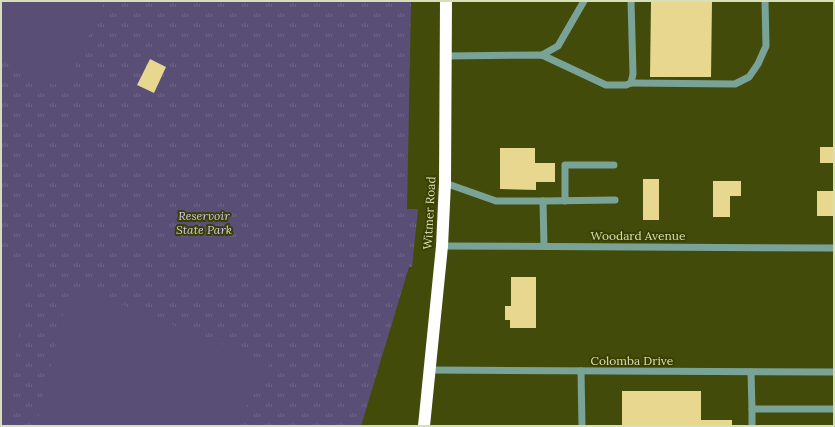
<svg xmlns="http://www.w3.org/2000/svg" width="835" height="427" font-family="Lora,serif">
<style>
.park{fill:url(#park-tufts)}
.pitch{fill:#594e76}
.building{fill:#e8d78f}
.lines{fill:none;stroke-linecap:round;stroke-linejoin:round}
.minor{stroke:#7aa398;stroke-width:7}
.highway{stroke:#fff;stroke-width:12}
.labels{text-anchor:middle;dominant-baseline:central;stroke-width:4;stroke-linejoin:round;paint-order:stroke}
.street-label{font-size:12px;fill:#d7dfb8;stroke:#394000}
.park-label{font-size:12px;font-style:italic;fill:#d1c4f9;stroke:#394000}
</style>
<defs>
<pattern id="park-tufts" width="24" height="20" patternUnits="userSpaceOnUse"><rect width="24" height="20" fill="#594e76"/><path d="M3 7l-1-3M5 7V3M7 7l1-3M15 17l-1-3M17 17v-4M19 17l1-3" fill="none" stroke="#706787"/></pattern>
</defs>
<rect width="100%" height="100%" fill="#434b0b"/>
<!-- park -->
<path class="park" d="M1,1H411L407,209H418L412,267H409L361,426H1Z"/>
<!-- pitch -->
<g class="pitch">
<path d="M1,1H105L70,77L54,85L1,59Z"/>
<path d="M1,258L13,260L26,273L7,426H1Z"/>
<path d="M85,290L270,363L238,423L235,426H36L67,298Z"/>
</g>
<!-- building -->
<g class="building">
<path d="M651,1H712L711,77H650Z"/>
<path d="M150,59L166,67L154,93L137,85Z"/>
<rect x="820" y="147" width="14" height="16"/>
<path d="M500,148H535V163H555V182H536V190L500,189Z"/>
<rect x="643" y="179" width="16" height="41"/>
<path d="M713,181H741V196H730V217H713Z"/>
<rect x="817" y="191" width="17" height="25"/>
<path d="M511,277H536V328H510V320H505V306H511Z"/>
<path d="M622,391H701V420H732V426H622Z"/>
</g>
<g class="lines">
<!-- minor -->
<g class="minor">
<path d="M542,55L558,46L584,1"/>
<path d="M446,56L542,55L606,85H626L631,83L633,74L631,1"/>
<path d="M631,83L735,84L749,77L758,64L766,46L765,1"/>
<path d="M445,183L496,201H543L544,246"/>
<path d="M543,201L615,200"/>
<path d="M565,201V165H614"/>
<path d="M442,246L834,248"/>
<path d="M430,370L834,372"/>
<path d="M581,371L582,426"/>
<path d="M751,372L752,409H834"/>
<path d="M752,426V409"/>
</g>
<!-- highway -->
<path class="highway" d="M424,426L442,246L445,183L446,1"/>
</g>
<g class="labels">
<!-- street labels -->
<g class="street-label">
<text transform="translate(429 213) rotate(-87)">Witmer Road</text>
<text x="638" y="235">Woodard Avenue</text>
<text x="632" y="360">Colomba Drive</text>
</g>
<!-- park labels -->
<g class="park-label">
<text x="204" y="215">Reservoir<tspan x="204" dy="14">State Park</tspan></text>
</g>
</g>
<!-- border -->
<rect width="835" height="427" fill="none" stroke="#d7dfb8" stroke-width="4"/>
</svg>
